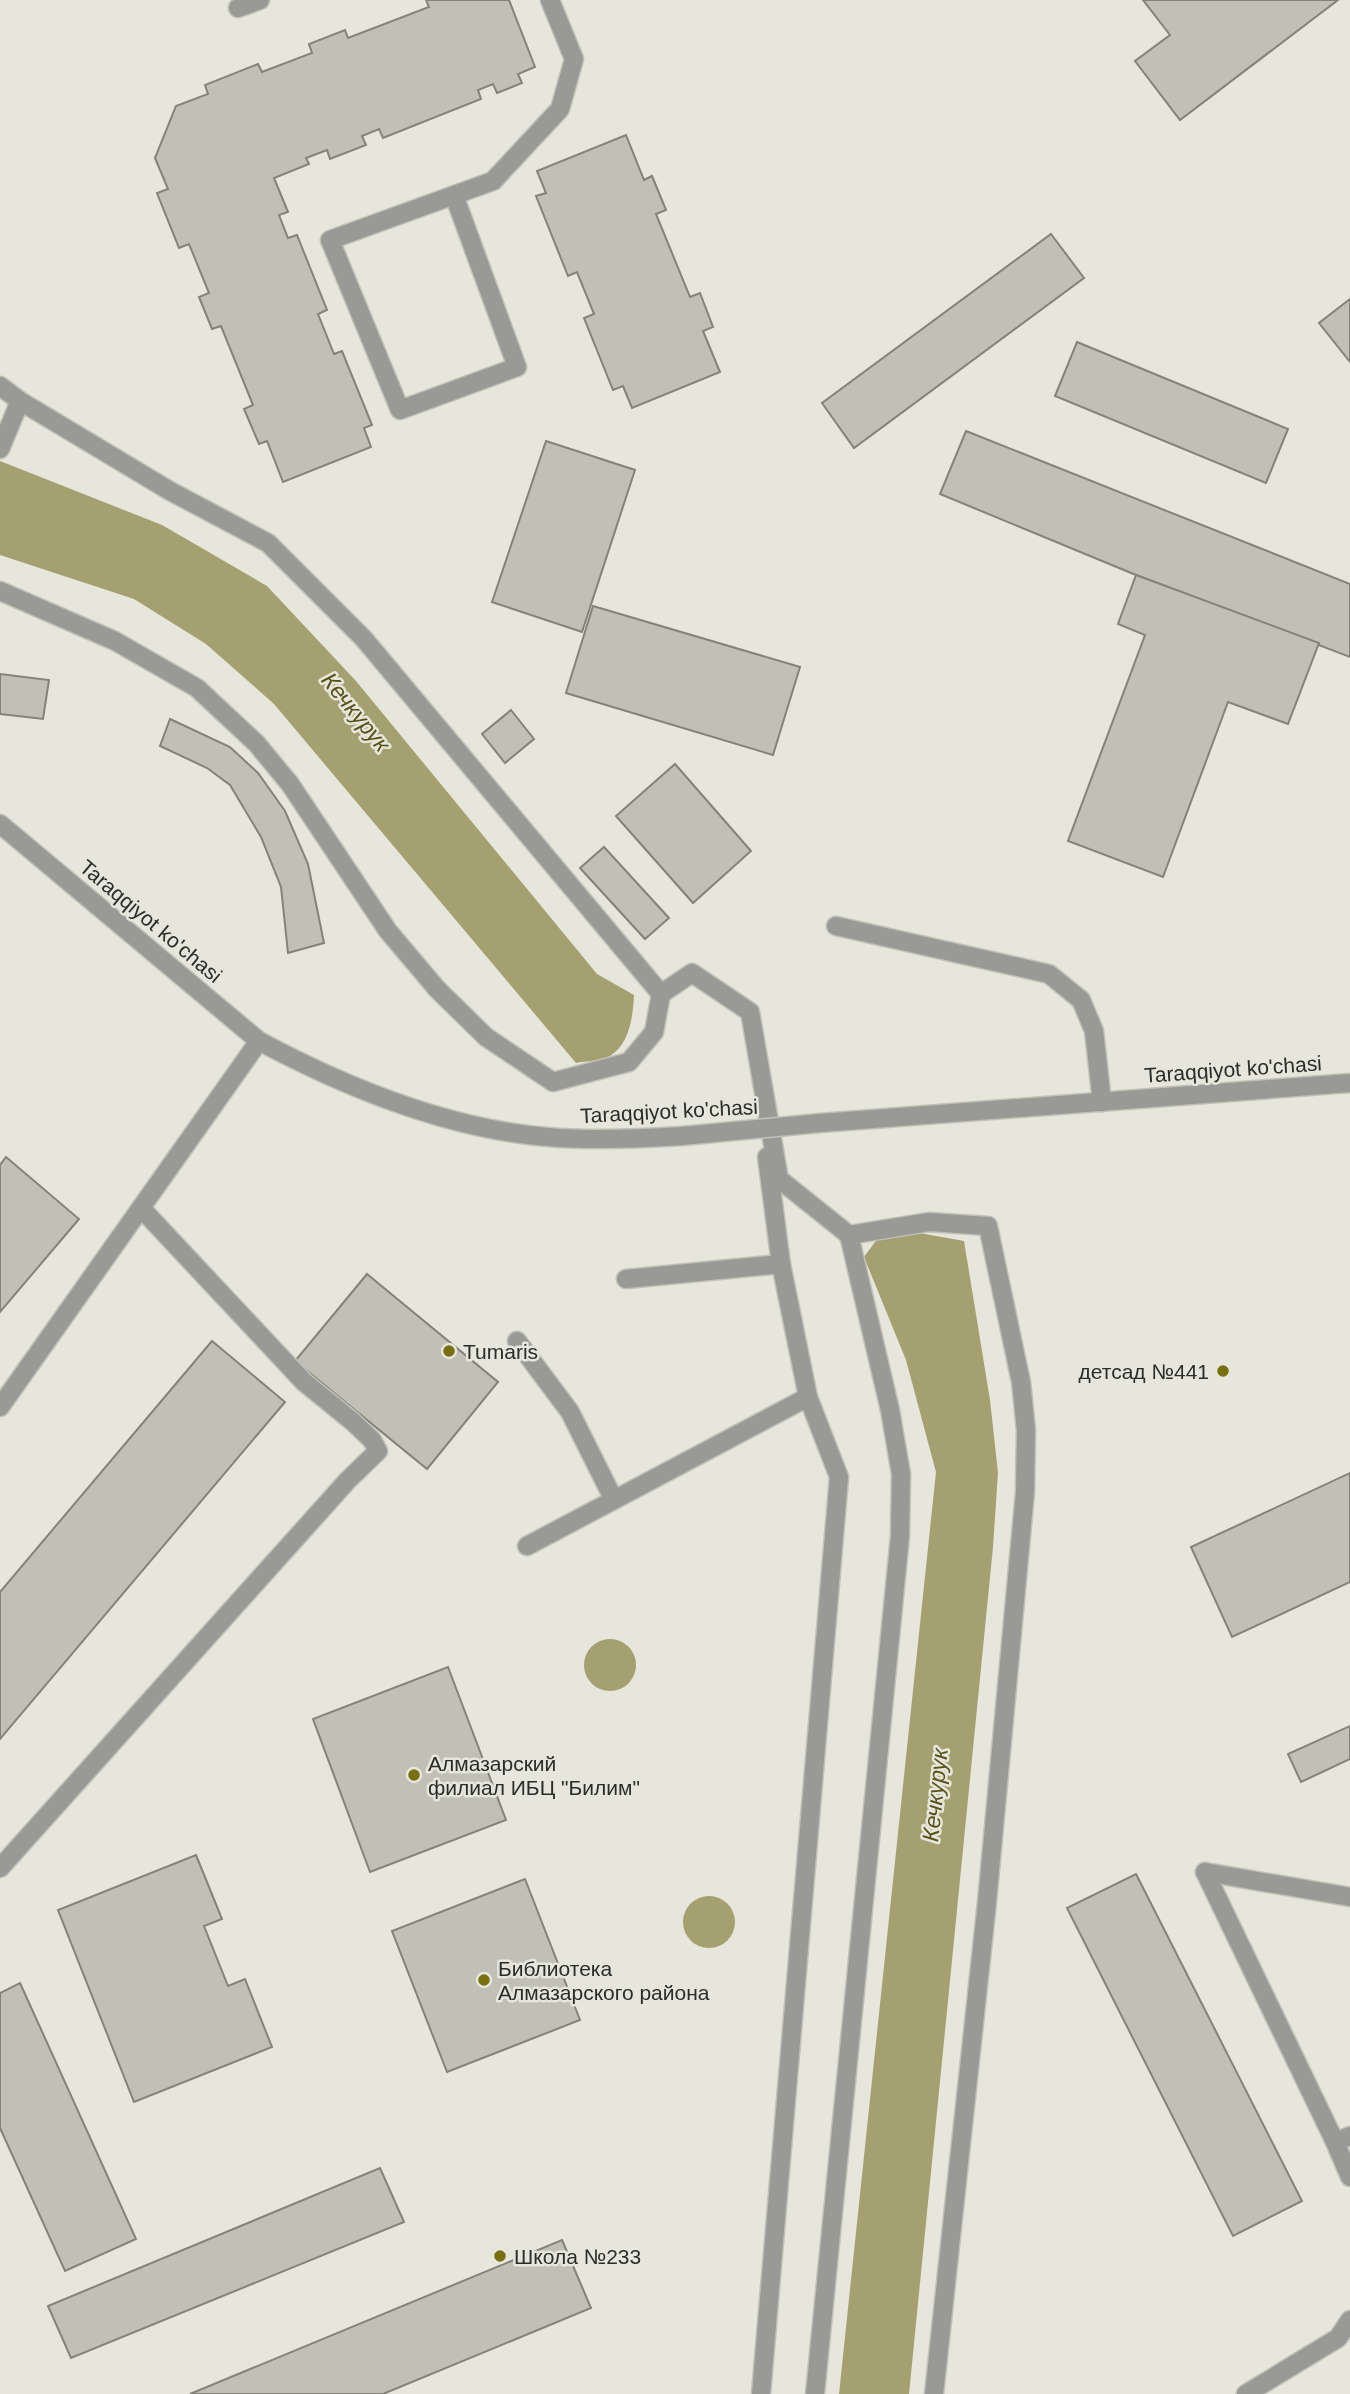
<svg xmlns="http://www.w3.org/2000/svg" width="1350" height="2394" font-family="Helvetica,sans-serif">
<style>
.water{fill:#a5a070}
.building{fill:#c1c0b6;stroke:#84837a;stroke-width:2}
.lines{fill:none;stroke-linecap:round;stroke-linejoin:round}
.lane-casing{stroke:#c1c1b8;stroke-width:21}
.street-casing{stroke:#c1c1b8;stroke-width:21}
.lane{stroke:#999995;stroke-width:18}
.street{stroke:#999995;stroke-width:18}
.street-bridge-casing{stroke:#c1c1b8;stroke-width:21;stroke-linecap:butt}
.street-bridge{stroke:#999995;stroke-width:18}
.poi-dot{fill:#787010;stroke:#e6e6dc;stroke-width:2.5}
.labels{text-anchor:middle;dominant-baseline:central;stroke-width:5;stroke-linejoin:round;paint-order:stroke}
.street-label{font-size:21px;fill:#2c2c28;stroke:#e6e6dc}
.poi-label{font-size:21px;fill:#2c2c28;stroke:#e6e6dc;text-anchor:start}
.water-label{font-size:23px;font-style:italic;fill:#575218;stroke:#e6e6dc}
</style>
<rect width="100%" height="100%" fill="#e6e6dc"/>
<!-- water -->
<g class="water">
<path d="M0,461L162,525L267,586L356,681L597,974L634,995C633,1015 630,1044 610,1056C602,1061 585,1061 576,1063L274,704L206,644L134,599L0,555Z"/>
<path d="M886,1227L964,1241L990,1400L998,1473L993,1547L909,2394H839L936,1472L906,1360L864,1257Z"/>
<circle cx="610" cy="1665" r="26"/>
<circle cx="709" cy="1922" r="26"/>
</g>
<!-- building -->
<g class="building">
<path d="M426,0H509L535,67L518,74L522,83L497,93L493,84L478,90L481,99L383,138L379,129L362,136L366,145L330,159L327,150L306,158L309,164L274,178L288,212L279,215L288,238L297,235L327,310L318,314L334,354L342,351L372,425L364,428L371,447L283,482L267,441L259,444L244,409L253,405L221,326L212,329L199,297L209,293L189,244L179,248L157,193L168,189L155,158L176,106L208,94L205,85L258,64L262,72L312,53L309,44L345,30L348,38L429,7Z"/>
<path d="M1143,0H1338L1180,120L1135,61L1170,35Z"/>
<path d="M626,135L644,180L652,176L666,210L656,214L690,297L700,293L713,327L703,331L720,372L632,408L623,386L613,390L584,318L594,314L577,272L568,276L536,196L546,193L537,171Z"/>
<path d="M1051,234L1084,278L854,448L822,403Z"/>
<path d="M1350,299V362L1319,323Z"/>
<path d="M1077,342L1288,429L1266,483L1055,396Z"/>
<path d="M966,431L1350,584V657L1136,575L940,494Z"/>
<path d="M546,441L635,470L582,632L492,602Z"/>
<path d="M1136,575L1319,643L1288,724L1228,702L1163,877L1068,841L1145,635L1118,624Z"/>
<path d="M593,606L800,667L773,755L566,693Z"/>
<path d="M0,674L49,680L43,719L0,714Z"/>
<path d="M511,710L534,739L505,763L482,734Z"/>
<path d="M170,719L230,747L258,773L285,811L308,864L324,943L288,953L281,887L261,837L230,785L207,768L160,746Z"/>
<path d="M675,764L751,851L693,903L616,816Z"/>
<path d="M604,847L669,918L645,939L580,868Z"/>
<path d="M6,1157L79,1219L0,1312V1165Z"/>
<path d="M367,1274L498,1382L427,1469L295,1361Z"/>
<path d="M212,1341L285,1402L0,1739V1592Z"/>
<path d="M1350,1473V1582L1232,1637L1191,1547Z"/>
<path d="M448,1667L506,1820L370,1872L313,1719Z"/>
<path d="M1350,1726V1759L1301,1782L1288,1754Z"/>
<path d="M196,1855L222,1919L204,1926L228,1986L245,1979L272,2047L134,2102L58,1910Z"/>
<path d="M1136,1874L1302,2201L1233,2236L1067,1908Z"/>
<path d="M525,1879L580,2020L447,2072L392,1931Z"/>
<path d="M20,1983L136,2239L65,2271L0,2128V1993Z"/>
<path d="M380,2168L404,2222L71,2358L48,2306Z"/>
<path d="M562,2240L591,2308L383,2394H190Z"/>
</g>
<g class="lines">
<!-- lane casing -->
<g class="lane-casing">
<g id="lane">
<path d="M454,195L517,367L400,410L330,240L493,181L560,109L574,59L550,0"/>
<path d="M836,926L1049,974L1081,1000L1094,1031L1102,1102"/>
<path d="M626,1279L781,1264"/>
<path d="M517,1341L570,1412L614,1500"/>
<path d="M0,1407L259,1041"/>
<path d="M527,1546L808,1397"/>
<path d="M0,1868L348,1480L378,1451L372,1440L352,1421L304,1382L141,1208"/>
<path d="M1205,1872L1335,2142"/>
<path d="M1205,1872L1350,1897"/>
<path d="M1350,2136L1335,2142L1350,2177"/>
<path d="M761,2394L839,1477L808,1397L781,1264L767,1157"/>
<path d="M1246,2394L1338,2338L1350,2320"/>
</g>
</g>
<!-- street casing -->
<g class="street-casing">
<g id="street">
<path d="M238,8L260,0"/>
<path d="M0,386L20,401L170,491L268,543L364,639L661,994L692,973L750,1012L779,1179L849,1235L929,1222L988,1226L1021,1382L1026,1430L1025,1492L987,1902L934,2394"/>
<path d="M0,449L20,401"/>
<path d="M0,591L115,641L197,688L256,743L290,784L388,931L437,989L486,1037L553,1082L629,1062L654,1032L661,994"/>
<path d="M0,824L259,1041C347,1088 448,1129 548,1137C593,1141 637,1139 682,1136"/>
<path d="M820,1123L1350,1083"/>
<path d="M815,2394L900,1536L901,1474L890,1410L849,1235"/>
</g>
</g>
<!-- lane -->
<use href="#lane" class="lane"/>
<!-- street -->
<use href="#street" class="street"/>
<!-- street-bridge casing -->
<g class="street-bridge-casing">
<path id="street-bridge" d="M682,1136L820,1123"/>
</g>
<!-- street-bridge -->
<use href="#street-bridge" class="street-bridge"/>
</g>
<!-- markers -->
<g class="poi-dot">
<circle cx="449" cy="1351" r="7"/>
<circle cx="1223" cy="1371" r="7"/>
<circle cx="414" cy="1775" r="7"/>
<circle cx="484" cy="1980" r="7"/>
<circle cx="500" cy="2256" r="7"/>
</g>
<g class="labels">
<!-- street labels -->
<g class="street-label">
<text transform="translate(151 921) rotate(40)">Taraqqiyot ko'chasi</text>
<text transform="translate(1233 1069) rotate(-4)">Taraqqiyot ko'chasi</text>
<text transform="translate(669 1111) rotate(-3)">Taraqqiyot ko'chasi</text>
</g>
<!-- poi labels -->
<g class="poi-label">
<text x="463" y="1351">Tumaris</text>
<text x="1209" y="1371" text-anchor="end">детсад №441</text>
<text x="428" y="1763">Алмазарский<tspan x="428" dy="24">филиал ИБЦ "Билим"</tspan></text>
<text x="498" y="1968">Библиотека<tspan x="498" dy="24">Алмазарского района</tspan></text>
<text x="514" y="2256">Школа №233</text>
</g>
<!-- water labels -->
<g class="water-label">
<text transform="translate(356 712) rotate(51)">Кечкурук</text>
<text transform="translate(935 1795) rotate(-84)">Кечкурук</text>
</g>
</g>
</svg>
